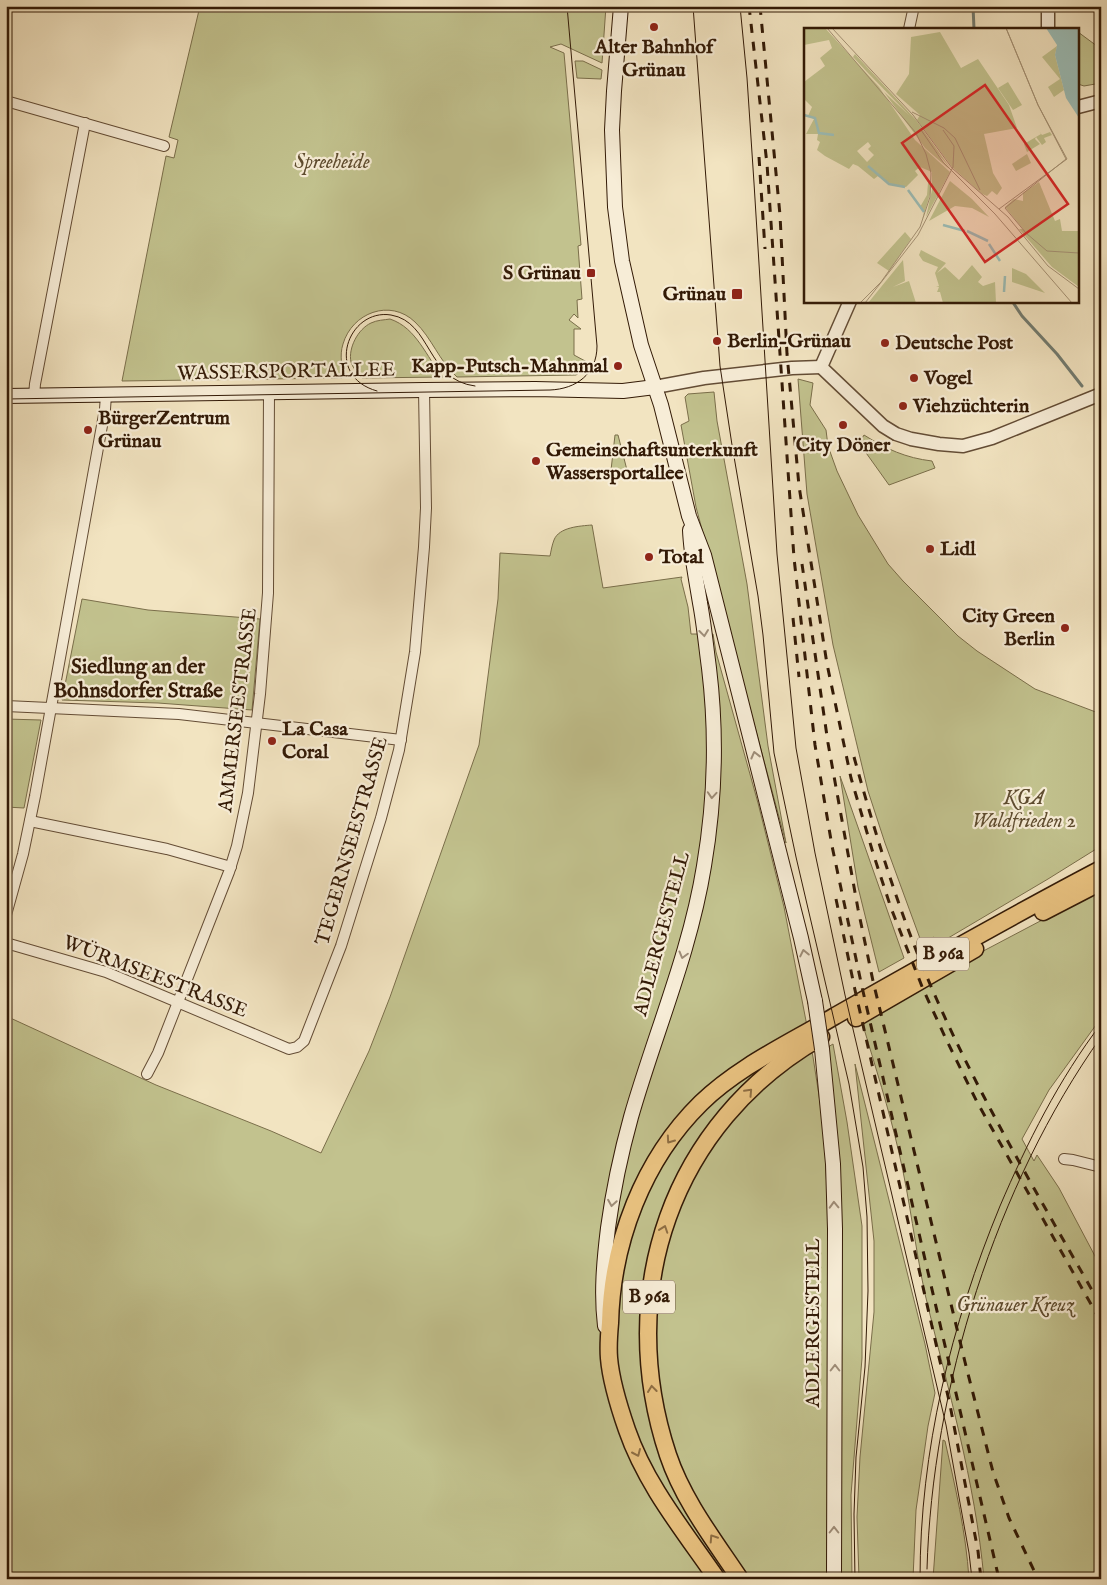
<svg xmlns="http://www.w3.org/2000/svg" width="1107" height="1585" font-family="'IM FELL English',serif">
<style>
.green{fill:#c2c28e;stroke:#7a6e4a}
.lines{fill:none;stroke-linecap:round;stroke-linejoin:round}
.stream{stroke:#727c71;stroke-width:3}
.minor-casing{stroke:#634c35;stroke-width:12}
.tertiary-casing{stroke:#634c35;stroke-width:15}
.secondary-casing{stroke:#331a06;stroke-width:16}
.primary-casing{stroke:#331a06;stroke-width:19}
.minor{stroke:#f7edd7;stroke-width:10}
.tertiary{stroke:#f7edd7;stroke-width:12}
.secondary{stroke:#f7edd7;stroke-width:14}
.primary{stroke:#e9c280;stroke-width:16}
.tram{stroke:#331a06;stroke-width:1}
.rail{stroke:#331a06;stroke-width:3;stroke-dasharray:9 9;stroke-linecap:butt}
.secondary-bridge-casing{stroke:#331a06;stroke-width:16;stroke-linecap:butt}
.secondary-bridge{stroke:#f7edd7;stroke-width:14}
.oneway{stroke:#9f8e79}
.oneway2{stroke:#8e6e43}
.poi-dot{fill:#8f2418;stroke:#f7edd7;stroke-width:2}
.labels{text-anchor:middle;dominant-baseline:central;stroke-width:4.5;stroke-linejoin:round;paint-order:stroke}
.shield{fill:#f7edd7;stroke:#6e5945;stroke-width:1}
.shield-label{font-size:19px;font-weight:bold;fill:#331a06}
.poi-label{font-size:20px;font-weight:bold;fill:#331a06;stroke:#f7edd7;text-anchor:start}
.park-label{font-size:20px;font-style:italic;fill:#5e4c2f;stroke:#f7edd7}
.street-label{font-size:20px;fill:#331a06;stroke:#f7edd7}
.neighbourhood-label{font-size:21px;font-weight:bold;fill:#331a06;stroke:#f7edd7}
.inset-river{fill:none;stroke:#9cbeb8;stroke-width:2.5}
.inset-road{fill:none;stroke:#a69376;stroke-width:1}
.view{fill:#d62828;fill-opacity:0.15;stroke:#d62828;stroke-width:2.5}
.inset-edge{fill:none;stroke:#331a06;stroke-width:2.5}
</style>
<rect width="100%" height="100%" fill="#f2e4c1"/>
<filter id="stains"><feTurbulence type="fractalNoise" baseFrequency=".004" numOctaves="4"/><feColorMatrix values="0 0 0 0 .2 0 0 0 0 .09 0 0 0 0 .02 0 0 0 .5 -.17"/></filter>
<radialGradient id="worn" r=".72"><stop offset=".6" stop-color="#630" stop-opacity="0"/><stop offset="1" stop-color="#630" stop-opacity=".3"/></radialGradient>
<!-- green -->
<g class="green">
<path d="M200,6H606L602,63L561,44L550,47L564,53L581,245L578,246L582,299L577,300L578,318L574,314L569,320L581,329H574V355L587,362L582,371L576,375L457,377C439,361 432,338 415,322C390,298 352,313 343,344C339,356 343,367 342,378L122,381L166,156L174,158L178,140L169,137Z"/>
<path d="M1078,32L1101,49V83L1084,86L1078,84Z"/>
<path d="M575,61H583L602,70L601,79L577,78Z"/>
<path d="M390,319C417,328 426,357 443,377L362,378C358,373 353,369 351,362C348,348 358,329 371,323C377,320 384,320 390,319Z"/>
<path d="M798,379L813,383L810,405L826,430L828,446L837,471L858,515L888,564L903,581L958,636L977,651L1035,689L1101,714V846L1048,879L938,944L934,937L922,944L885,843L868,791L833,645L807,494Z"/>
<path d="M714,392L717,421L747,584L768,746L786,843L696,507L681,425L689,421L685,397L688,394Z"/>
<path d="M615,435H618L628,474L610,479Z"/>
<path d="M864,435C886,449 906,458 932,461L935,468L889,485L859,443Z"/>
<path d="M592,525L603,588L682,577L681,579L688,607L691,634H713L716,652L758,803L784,907L813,1057L824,1128L829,1232L828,1579H6V1016L156,1085L271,1131L321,1153L369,1051L390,997L479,745L498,599L500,553L550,556C551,551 552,545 554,540C559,527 580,526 592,525Z"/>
<path d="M82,599L148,610L260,619L252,710L158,703L62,700Z"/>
<path d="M6,719L41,720L24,808L6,807Z"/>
<path d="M840,776L904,958L879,972L858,887Z"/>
<path d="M1101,889V1018L1049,1090L1022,1139L1034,1161L1037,1155L1059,1188L1096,1258H1101V1579H984C975,1480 948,1390 925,1294C915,1247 910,1200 899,1153C889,1109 875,1066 862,1022L934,977Z"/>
<path d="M833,1044L847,1122L862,1226V1358L851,1495L852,1579H840L828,1047Z"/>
<path d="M855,1064L925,1344L935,1393L928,1426L916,1510L913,1579H859L857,1517L860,1457L874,1312V1241Z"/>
<path d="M943,1440L945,1441C955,1486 966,1532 969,1579H933Z"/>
</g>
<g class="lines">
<!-- stream -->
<g class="stream">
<path d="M973,6L974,29"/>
<path d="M1012,301L1022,316L1057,354L1082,386"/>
<path d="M1100,409L1101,410"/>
</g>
<!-- minor casing -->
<g class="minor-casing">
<g id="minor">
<path d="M909,29L914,6"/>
<path d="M6,101L164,146"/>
<path d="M34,396L35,384L85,123"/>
<path d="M6,706L179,714L401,740"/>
<path d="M30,821L167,849L231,867"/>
<path d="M6,915L23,854L35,796L105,409L106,395"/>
<path d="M6,943L106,972L289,1049L297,1047L304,1041L341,946L381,818L399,750L415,652L424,547L426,508L424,390"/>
<path d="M147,1074L158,1053L229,872L237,846L248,793L260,694L268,593L269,392"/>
<path d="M1064,1159L1073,1160L1101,1167"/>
</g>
</g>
<!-- tertiary casing -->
<g class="tertiary-casing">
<g id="tertiary">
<path d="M1048,6V29"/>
<path d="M1078,107L1101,101"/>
<path d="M821,367L883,426L896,434L911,439L939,444L963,446L992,438L1101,394"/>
<path d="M821,367L850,301"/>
<path d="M655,387L704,378L792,368L821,367"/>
</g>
</g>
<!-- secondary casing -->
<g class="secondary-casing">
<g id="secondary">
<path d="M621,6L614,91L612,130L615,207L622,261L641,345L661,405L689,516L704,555L801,938L815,1001"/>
<path d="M6,396L424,390L535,389L623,391L655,387"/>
<path d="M822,1049L833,1164L835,1229L834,1579"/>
<path d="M605,1326C601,1293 604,1261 608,1228C613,1191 621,1153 631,1117C655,1033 690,953 704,866C715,801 717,734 709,668C706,646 704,624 700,603C696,578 691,555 690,530"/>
</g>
</g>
<!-- primary casing -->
<g class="primary-casing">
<g id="primary">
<path d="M1043,912L1101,882"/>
<path d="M856,1018L975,949"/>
<path d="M717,1579C684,1531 646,1485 627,1430C619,1407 611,1382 609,1358C608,1346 609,1334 610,1323C612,1242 643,1160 701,1103C739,1066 790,1043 835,1016C923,966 1011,916 1101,869"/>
<path d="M740,1579C714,1540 683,1500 668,1455C614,1292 671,1123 821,1037"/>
</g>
</g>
<!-- minor -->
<use href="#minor" class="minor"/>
<!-- tertiary -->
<use href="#tertiary" class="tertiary"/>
<!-- secondary -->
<use href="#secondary" class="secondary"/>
<!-- primary -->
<use href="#primary" class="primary"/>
<!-- tram -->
<g class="tram">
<path d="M693,6L720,366L732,445L758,596L763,635L774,753L796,857L849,1084L863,1167L867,1217L868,1291L865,1367L856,1457L854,1514L855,1579"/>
<path d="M740,6L747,78L754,183L777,554L796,748L815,853L845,995L946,1425L969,1553L972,1579"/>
<path d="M377,391C323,376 348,308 391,315C432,322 426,380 475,386"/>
<path d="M6,399L550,390C576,389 597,374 597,346L567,6"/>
<path d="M927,1569C932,1388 996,1185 1101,1037"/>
<path d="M920,1579C920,1450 951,1325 1000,1206C1027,1143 1059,1079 1101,1024"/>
</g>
<!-- rail -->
<g class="rail">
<path d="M749,6L767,164L794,558L815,745L832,846L862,987L999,1579"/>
<path d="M760,6L780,215L787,354L799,486L827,664L851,778L873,853L891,908L923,989L946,1039L977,1102L1101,1322"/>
<path d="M759,157L765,249"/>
<path d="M802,564L828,743L858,909L873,981L965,1362L993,1472L1009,1518L1038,1579"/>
<path d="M793,618L799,677"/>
<path d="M854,757C877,840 902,922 937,1000C984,1106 1044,1205 1101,1306"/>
<path d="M836,899L855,990L950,1405L978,1551L981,1579"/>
</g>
<!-- secondary-bridge casing -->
<g class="secondary-bridge-casing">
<path id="secondary-bridge" d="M815,1001L822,1049"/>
</g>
<!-- secondary-bridge -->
<use href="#secondary-bridge" class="secondary-bridge"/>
</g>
<!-- one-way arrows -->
<defs><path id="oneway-chevron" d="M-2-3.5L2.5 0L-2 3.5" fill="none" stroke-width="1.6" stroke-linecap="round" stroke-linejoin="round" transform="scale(1.25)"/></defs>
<g class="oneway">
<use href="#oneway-chevron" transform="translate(704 633) rotate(83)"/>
<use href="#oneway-chevron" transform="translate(755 755) rotate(-104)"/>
<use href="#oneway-chevron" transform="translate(712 795) rotate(94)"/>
<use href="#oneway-chevron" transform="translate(804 953) rotate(-102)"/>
<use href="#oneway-chevron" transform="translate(683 955) rotate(105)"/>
<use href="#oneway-chevron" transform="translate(612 1203) rotate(99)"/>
<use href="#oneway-chevron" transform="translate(834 1205) rotate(-92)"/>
<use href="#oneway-chevron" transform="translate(835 1368) rotate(-90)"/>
<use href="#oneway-chevron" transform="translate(834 1530) rotate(-90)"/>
</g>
<g class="oneway2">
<use href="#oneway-chevron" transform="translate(749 1092) rotate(-47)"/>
<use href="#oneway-chevron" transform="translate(670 1140) rotate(125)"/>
<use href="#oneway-chevron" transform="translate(664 1229) rotate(-71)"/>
<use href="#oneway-chevron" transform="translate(652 1389) rotate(-97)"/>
<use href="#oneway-chevron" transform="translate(637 1453) rotate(66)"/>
<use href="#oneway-chevron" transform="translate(713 1538) rotate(-123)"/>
</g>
<!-- markers -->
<g class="poi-dot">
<circle cx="654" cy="27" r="5"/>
<rect x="586" y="268" width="10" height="10" rx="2.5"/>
<rect x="731" y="288" width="12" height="12" rx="2.5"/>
<circle cx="717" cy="341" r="5"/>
<circle cx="885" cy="343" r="5"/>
<circle cx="618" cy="366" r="5"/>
<circle cx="914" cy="378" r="5"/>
<circle cx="903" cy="406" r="5"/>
<circle cx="843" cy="425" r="5"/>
<circle cx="88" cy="430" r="5"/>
<circle cx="536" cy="461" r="5"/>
<circle cx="930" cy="549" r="5"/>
<circle cx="649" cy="557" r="5"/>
<circle cx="1065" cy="628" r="5"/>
<circle cx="272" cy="741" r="5"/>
</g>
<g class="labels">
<!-- shield labels -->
<g class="shield">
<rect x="917" y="937.5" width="52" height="33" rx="4"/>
<rect x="623" y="1280.5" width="52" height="33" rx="4"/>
</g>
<g class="shield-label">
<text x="943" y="954">B 96a</text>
<text x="649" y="1297">B 96a</text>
</g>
<!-- poi labels -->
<g class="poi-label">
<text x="654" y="47" text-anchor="middle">Alter Bahnhof<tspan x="654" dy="23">Grünau</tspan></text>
<text x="581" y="273" text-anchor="end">S Grünau</text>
<text x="726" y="294" text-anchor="end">Grünau</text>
<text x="727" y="341">Berlin-Grünau</text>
<text x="895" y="343">Deutsche Post</text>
<text x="608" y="366" text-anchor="end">Kapp-Putsch-Mahnmal</text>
<text x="924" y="378">Vogel</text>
<text x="913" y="406">Viehzüchterin</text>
<text x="98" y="418">BürgerZentrum<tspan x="98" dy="23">Grünau</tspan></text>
<text x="843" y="445" text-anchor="middle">City Döner</text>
<text x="546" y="450">Gemeinschaftsunterkunft<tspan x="546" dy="23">Wassersportallee</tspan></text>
<text x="940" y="549">Lidl</text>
<text x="659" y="557">Total</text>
<text x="1055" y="616" text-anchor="end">City Green<tspan x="1055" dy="23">Berlin</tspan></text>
<text x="282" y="729">La Casa<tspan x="282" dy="23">Coral</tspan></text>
</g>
<!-- park labels -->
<g class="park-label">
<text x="332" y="162">Spreeheide</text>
<text x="1024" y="798">KGA<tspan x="1024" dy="23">Waldfrieden 2</tspan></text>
<text x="1015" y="1305">Grünauer Kreuz</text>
</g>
<!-- street labels -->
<g class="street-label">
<text transform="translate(286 372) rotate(-1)">WASSERSPORTALLEE</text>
<text transform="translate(238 710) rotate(-83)">AMMERSEESTRASSE</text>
<text transform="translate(352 841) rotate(-74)">TEGERNSEESTRASSE</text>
<text transform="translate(662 934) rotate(-75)">ADLERGESTELL</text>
<text transform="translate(155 977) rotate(21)">WÜRMSEESTRASSE</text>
<text transform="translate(813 1323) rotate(-90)">ADLERGESTELL</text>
</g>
<!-- neighbourhood labels -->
<g class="neighbourhood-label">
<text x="138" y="667">Siedlung an der<tspan x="138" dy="24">Bohnsdorfer Straße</tspan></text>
</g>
</g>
<!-- overview -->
<g transform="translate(804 28)">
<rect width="275" height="275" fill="#f2e4c1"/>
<path d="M0,0H21L75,59L111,112L146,144L122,189L128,162V144L116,139L111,143L114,147L102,159L89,157L74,148L70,151L54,138L49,136L45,141L21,128L13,122L16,114L13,112L14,106H2L10,91L4,88L8,79L0,71V54L21,38L16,30L28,20L25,12L0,17ZM64,114L67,118L64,121L70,127L63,134L53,123ZM136,4L157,40L174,31L205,77L213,100L180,106L189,145L198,160L193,167L188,163L183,168L178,166L148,139L113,92L116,87L92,66L105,46L107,9ZM253,18L251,27L260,62L250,69L244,59L256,51L238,29ZM51,26L112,92L147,141L128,119L145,141L121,120L80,64L106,88L63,44L49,29ZM204,54L218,77L209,82L194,60ZM235,103L238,107L246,104L248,107L240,110L242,114L238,117L232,109L231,111L236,116L223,124L220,116L237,106ZM223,126L227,135L212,143L208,136ZM146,153L168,171L185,189L168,180L151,178L125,193ZM235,154L251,193L256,191L258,203H275V259L248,239L215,201H219L201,179L210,171L219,173V165ZM124,155H127V163L118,193L120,183L116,179L123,167ZM101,204L107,211L85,243L73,235ZM117,222L142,235L133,245L141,239L155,252L168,237L178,249L174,254L179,258L191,254L192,275H139L136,264H133L135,259H132L135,258L131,245L134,239L119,233L115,227ZM99,232L101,253L89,259L105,253L112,275H64ZM208,240L222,246L241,265L208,254Z" fill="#c2c28e" fill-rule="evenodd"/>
<path d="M242,0H275V90L262,70L251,27L253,17Z" fill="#9cbeb8"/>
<path class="inset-river" d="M0,87L11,90L15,105L30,107M64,138L85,156L101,159M104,162L120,184M139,197L161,203M163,203L184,213M185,216L196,233M200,264L201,248"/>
<path class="inset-road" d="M23,0L112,105L122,126L127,145L126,169L116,199L77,254L56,275M28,0L109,87L148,140L204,189L244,238L275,261M202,0L234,77L262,131L201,180L222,205L243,223L275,225M108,84L140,100L151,110L176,162M117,102L139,134L191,186L268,275M195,181L263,131L234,77L202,0M61,275L114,207L149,139L150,118L139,102"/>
<path class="view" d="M181,57L264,176L181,234L98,115Z"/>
<rect width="275" height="275" class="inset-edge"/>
</g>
<!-- margin -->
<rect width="1107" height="1585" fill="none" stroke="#f2e4c1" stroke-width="25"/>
<rect x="8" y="8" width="1092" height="1570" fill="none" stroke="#331a06" stroke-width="2.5"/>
<rect x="12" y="12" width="1082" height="1560" fill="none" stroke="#331a06"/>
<rect width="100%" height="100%" filter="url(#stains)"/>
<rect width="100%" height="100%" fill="url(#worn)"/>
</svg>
